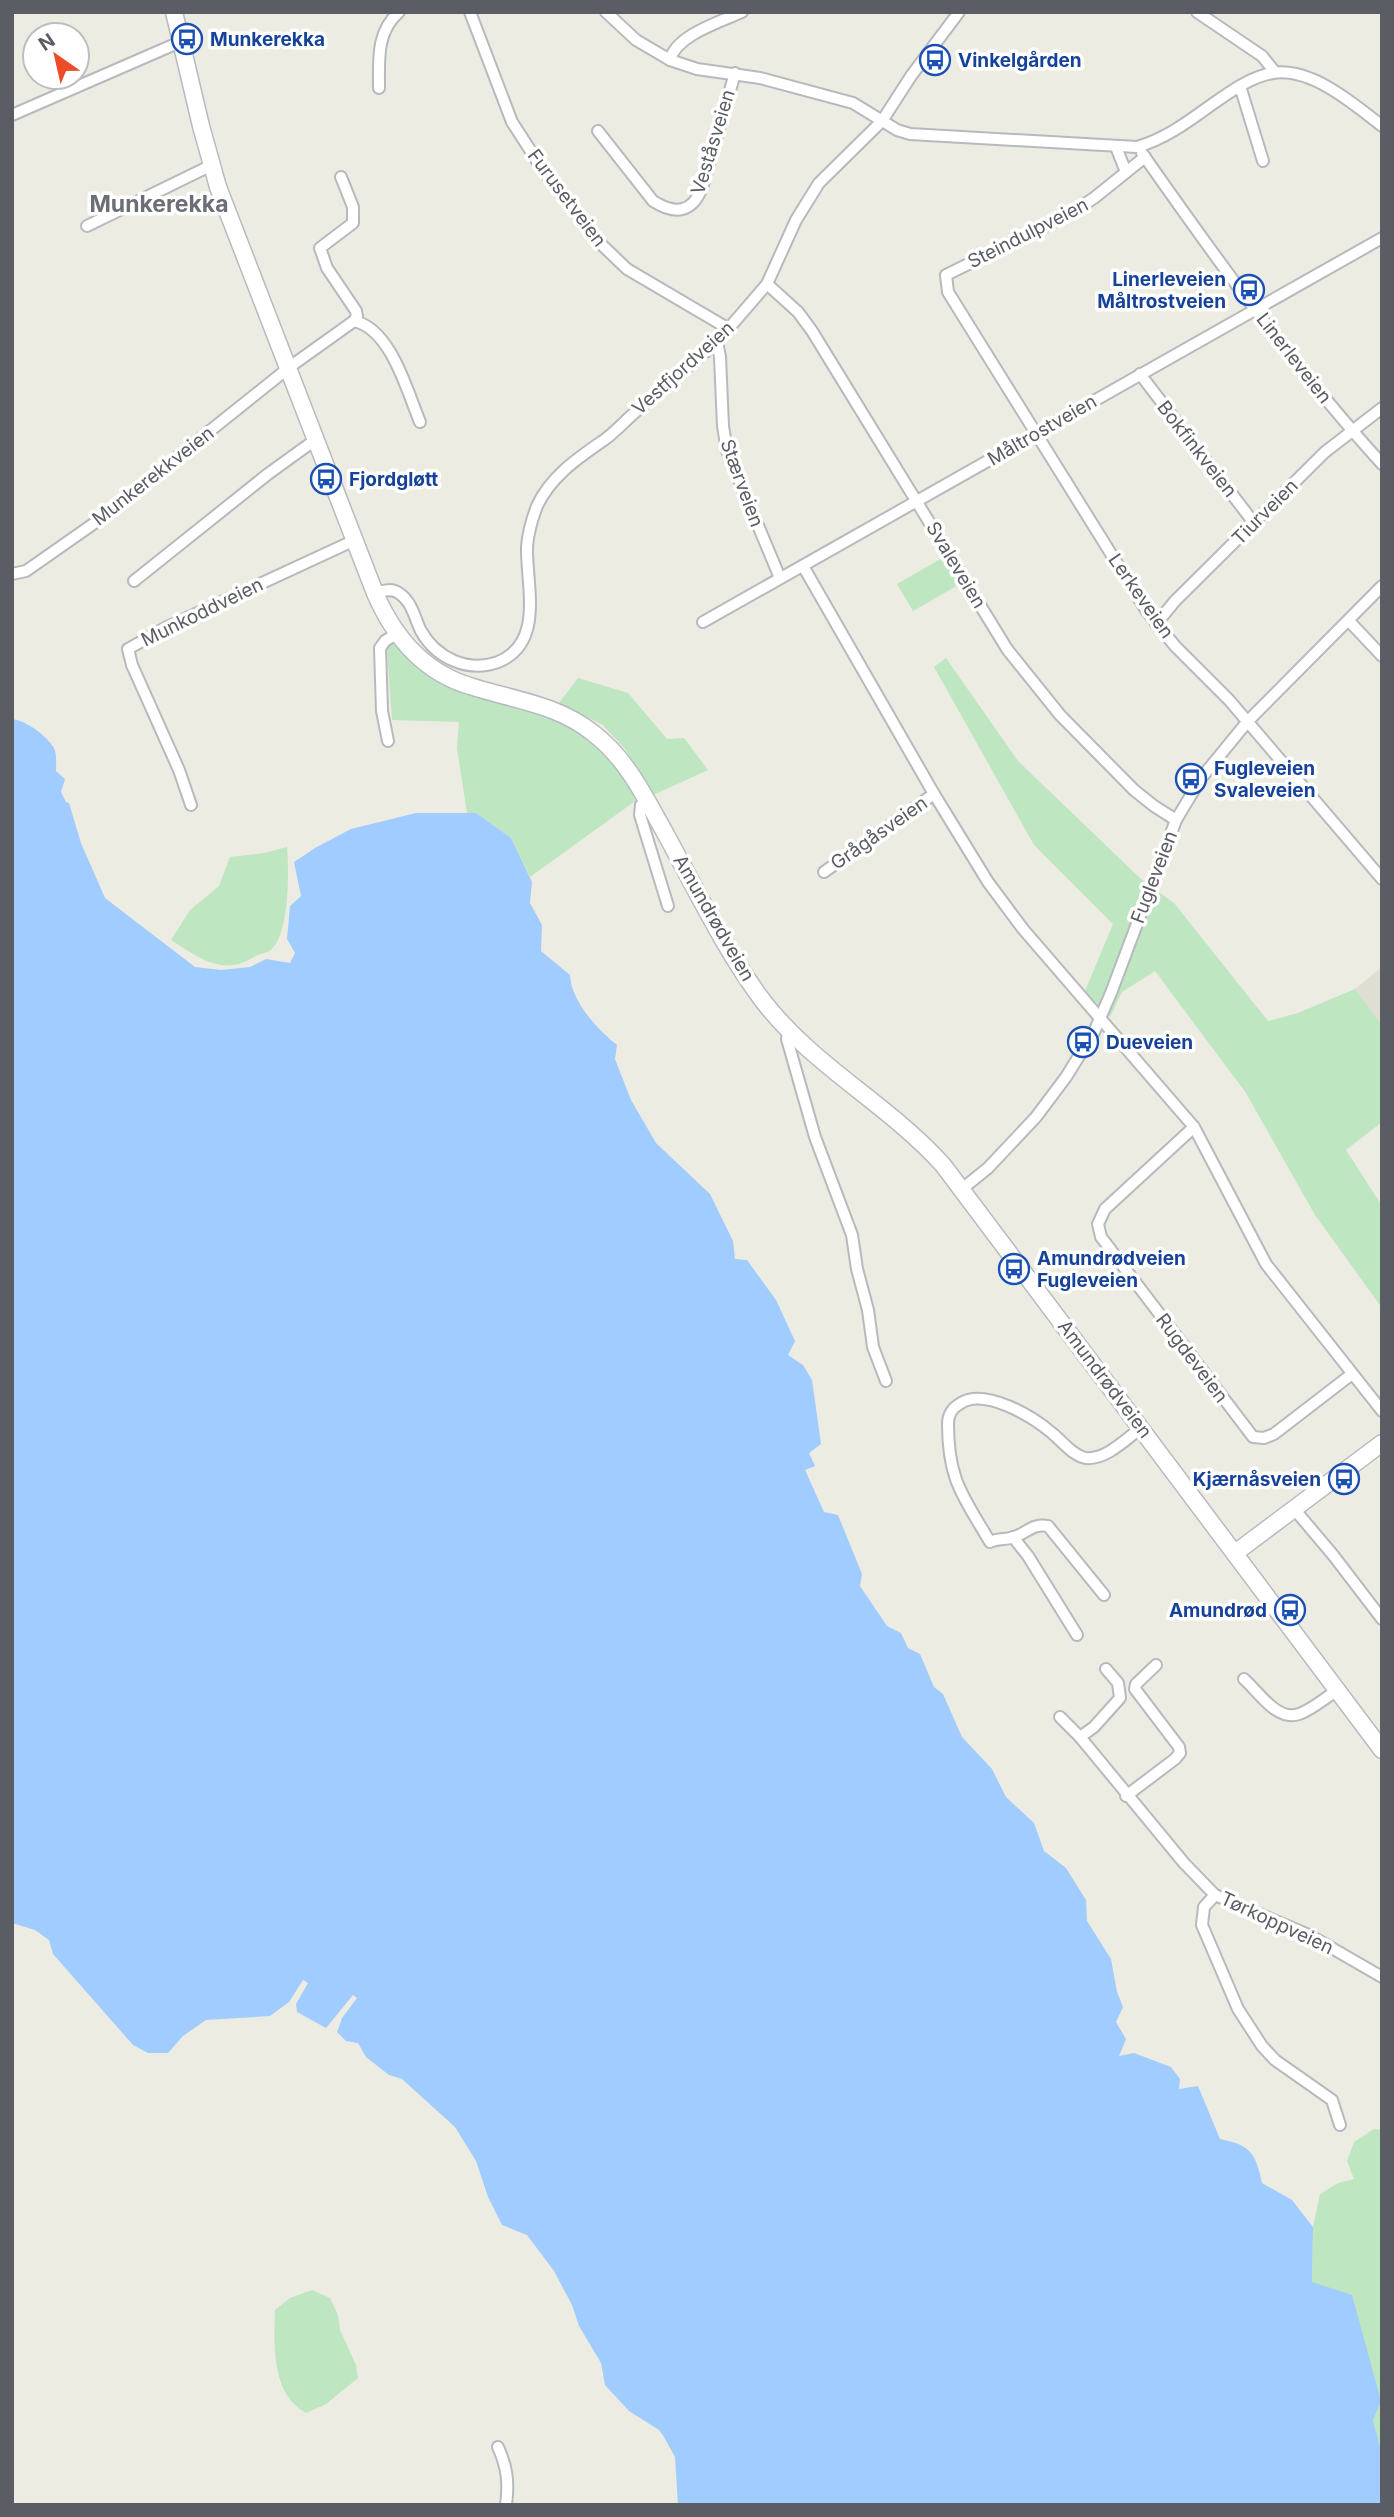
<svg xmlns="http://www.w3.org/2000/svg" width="1394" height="2517" font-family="Inter,sans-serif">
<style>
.education{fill:#dfded2}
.green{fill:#bde6c1}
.water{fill:#a0ccff}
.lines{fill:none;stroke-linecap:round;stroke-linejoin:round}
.street-casing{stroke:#b7b9be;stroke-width:14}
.secondary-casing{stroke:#b7bac1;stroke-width:19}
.street{stroke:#fff;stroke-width:10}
.secondary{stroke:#fff;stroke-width:16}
.labels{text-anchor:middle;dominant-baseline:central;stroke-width:7;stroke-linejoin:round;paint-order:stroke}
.transit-label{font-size:19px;font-weight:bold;fill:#164399;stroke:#fff;text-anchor:start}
.street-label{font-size:19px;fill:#5a5d63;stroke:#fff}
.quarter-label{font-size:23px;font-weight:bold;fill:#6b6f75;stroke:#fff}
</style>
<rect width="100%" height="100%" fill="#edece2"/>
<!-- education -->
<path class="education" d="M1382,967V1025L1355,989Z"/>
<!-- green -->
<g class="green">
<path d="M944,557L960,584L913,611L897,584Z"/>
<path d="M394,639L410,660L447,686L558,719L588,737L616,761L638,799L530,877L511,838L476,813H467L457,748L459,722L392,720L387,649Z"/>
<path d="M946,658L1018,761L1141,879L1174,903L1268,1021L1298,1013L1355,989L1382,1025V1122L1346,1150L1382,1206V1308L1315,1215L1246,1093L1155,971L1122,992L1110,1017L1085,991L1113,924L1034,845L934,667Z"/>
<path d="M578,678L628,693L667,739L684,738L708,770L653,795L625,749L603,725L559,703Z"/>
<path d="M287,847C289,869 290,938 269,951C264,954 258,954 254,957C222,977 198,957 171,940L190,910L219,886L230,857L264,853Z"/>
<path d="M1374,2129L1382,2130V2454L1373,2420L1312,2282L1313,2227L1320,2194L1338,2183L1354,2179L1347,2161L1354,2142Z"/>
<path d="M312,2290L330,2298L338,2315L340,2330L356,2365L358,2378L326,2404L306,2413C271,2394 274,2345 275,2310L290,2298Z"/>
</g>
<!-- water -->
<path class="water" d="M12,719C27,721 46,735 54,748C57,754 56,764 56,771L65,779L61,792L66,802L69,803L81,843L105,898L195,967L221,970L250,967L266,959L290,963L295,953L287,939L290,906L301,896L294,862L315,848L351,829L416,813H476L511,838L532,882L530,903L542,925L541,951L570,975C571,1001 597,1029 617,1045L615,1059L631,1100L656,1143L710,1194L733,1241L735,1259L747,1260L776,1300L795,1341L788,1355L803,1365L812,1380L821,1444L809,1453L815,1466L805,1470L824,1512L838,1515L862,1574L860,1586L887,1626L901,1633L908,1648L920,1654L934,1687L943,1694L962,1737L992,1769L1006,1797L1034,1823L1044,1851L1066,1868L1086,1900L1087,1921L1111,1959L1117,1992L1123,2007L1116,2022L1126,2039L1119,2056L1134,2053L1171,2067L1180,2079L1179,2089L1198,2086L1220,2139C1251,2145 1256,2154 1262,2183L1292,2200L1313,2227L1312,2282L1352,2295L1381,2401L1373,2420L1382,2454V2505H678L675,2457L664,2437L659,2430L629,2411L605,2385L601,2363L579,2326L572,2305L554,2271L527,2235L502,2225L488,2197L476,2161L455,2127L402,2079L389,2075L366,2057L358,2043L346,2041L337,2032L342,2018L357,1998L353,1995L326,2028L297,2012L296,2004L308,1983L303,1980L289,2002L270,2016L206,2020L183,2036L168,2053H148L133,2045L53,1954L49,1940L35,1930L12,1923Z"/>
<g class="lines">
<!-- street casing -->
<g class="street-casing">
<g id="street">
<path d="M470,12L512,122L541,167L602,245L627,269L729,329"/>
<path d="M606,12L636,40L670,60L697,69L760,78L853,103L897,130L910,134L1137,147C1164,139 1185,124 1207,108C1227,94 1249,77 1273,73C1311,67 1354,104 1382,126"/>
<path d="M1197,12L1262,56L1275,72"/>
<path d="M670,60C676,35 720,22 742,12"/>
<path d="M1240,86L1263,161"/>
<path d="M379,88C379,60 376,32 399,12"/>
<path d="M12,115L180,42"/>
<path d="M598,131L653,201C675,215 692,213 702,188L735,73"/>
<path d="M1116,147L1126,172"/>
<path d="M1142,153C1217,260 1294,367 1382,464"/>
<path d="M1145,157L1094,198L1068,215L946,275L948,292L1146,610L1175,646L1229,700L1382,879"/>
<path d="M87,226L212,165"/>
<path d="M767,284L798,312L812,331L1007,649L1060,715L1134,790L1154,806L1176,820"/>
<path d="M354,321C391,329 407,391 420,422"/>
<path d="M717,342L720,357L723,426L727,451L780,578"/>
<path d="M1140,374L1254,523"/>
<path d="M803,566L934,794L988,882L1023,929L1194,1127L1266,1264L1382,1411"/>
<path d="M12,574L26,571L96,522L291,366L354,321L357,316L356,311L327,268L320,248L353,223V207L341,177"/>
<path d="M134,581L268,474L315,440"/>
<path d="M375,593C384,590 393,588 400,594C412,602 415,619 421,631C436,658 468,673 498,662C545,643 526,585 527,547C528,533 532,519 537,506C551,476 578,458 604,440C614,433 623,423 632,415C660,390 689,366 717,342L767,284L796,220L819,183L882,121L911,76L959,12"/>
<path d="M1349,621L1382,656"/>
<path d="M703,622L1382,238"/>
<path d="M1156,624L1175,601L1325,452L1382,408"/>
<path d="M388,741L382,711L380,648L385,641L396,634"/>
<path d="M647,800L641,805L640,815L668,906"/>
<path d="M191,805L179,770L132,665L128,649L165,628L355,540"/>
<path d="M824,872L934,794"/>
<path d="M789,1031L787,1039L815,1137L852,1235L857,1269L868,1310L873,1347L886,1381"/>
<path d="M1194,1127L1105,1209L1098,1224L1101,1237L1253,1437L1264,1438L1274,1434L1352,1374"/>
<path d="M962,1189L988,1168L1036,1117L1066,1077L1094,1032L1111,993L1176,820L1202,777L1248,721L1382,586"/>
<path d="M1295,1510L1333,1555L1382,1619"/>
<path d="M1013,1537L1028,1556L1077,1635"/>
<path d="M1104,1595L1048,1526C1033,1523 1027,1533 1014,1537C1006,1540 998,1538 990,1542C963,1496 948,1480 948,1424C948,1414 952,1408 961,1403C985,1388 1032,1416 1052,1433C1062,1441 1073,1456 1086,1458C1106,1460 1126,1439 1141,1428"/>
<path d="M1244,1679C1258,1691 1277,1722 1299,1714C1312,1710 1326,1697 1338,1690"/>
<path d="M1060,1717L1080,1737L1184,1863L1215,1895L1311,1936L1382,1977"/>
<path d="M1080,1737L1094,1727L1120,1698L1118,1683L1106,1669"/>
<path d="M1126,1796L1175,1759L1180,1753L1179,1747L1135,1689L1136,1684L1156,1665"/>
<path d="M1215,1895L1204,1907L1202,1925L1238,2009L1262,2046L1275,2060L1332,2100L1340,2125"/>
<path d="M498,2447C507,2467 509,2482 506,2505"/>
</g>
</g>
<!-- secondary casing -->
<g class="secondary-casing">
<g id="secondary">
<path d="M174,12L201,126L218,187L375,593C394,637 423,672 470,686C513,700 557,704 593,733C626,758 644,795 664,831C695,887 724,949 763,1001C813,1066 888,1104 943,1165L1382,1750"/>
<path d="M1235,1553L1382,1443"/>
</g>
</g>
<!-- street -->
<use href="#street" class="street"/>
<!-- secondary -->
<use href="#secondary" class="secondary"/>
</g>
<!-- icons -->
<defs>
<g id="bus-ring" transform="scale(1.575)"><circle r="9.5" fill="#fff" stroke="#1a4fb4" stroke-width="1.5"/><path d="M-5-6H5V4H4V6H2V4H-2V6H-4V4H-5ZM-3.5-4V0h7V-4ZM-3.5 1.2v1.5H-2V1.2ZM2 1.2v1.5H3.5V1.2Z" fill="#1a4fb4"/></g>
</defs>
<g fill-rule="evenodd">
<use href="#bus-ring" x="187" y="39"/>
<use href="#bus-ring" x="935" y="60"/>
<use href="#bus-ring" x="1249" y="290"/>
<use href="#bus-ring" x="326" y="479"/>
<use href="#bus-ring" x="1191" y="779"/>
<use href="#bus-ring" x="1083" y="1042"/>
<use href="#bus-ring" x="1014" y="1269"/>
<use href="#bus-ring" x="1344" y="1479"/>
<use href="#bus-ring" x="1290" y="1610"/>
</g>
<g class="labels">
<!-- transit labels -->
<g class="transit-label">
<text x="210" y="39">Munkerekka</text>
<text x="958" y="60">Vinkelgården</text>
<text x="1226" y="279" text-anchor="end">Linerleveien<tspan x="1226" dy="22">Måltrostveien</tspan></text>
<text x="349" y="479">Fjordgløtt</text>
<text x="1214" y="768">Fugleveien<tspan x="1214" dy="22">Svaleveien</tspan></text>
<text x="1106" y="1042">Dueveien</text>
<text x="1037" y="1258">Amundrødveien<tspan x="1037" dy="22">Fugleveien</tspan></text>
<text x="1321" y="1479" text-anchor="end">Kjærnåsveien</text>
<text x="1267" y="1610" text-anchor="end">Amundrød</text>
</g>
<!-- street labels -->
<g class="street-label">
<text transform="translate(713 142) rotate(-73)">Veståsveien</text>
<text transform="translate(567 198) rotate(53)">Furusetveien</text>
<text transform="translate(1028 233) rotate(-27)">Steindulpveien</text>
<text transform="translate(1294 358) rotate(52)">Linerleveien</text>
<text transform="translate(683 368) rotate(-42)">Vestfjordveien</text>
<text transform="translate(1042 430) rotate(-30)">Måltrostveien</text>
<text transform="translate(1197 449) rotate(52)">Bokfinkveien</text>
<text transform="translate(153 476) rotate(-38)">Munkerekkveien</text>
<text transform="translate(742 483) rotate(70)">Stærveien</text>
<text transform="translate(1265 512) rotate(-45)">Tiurveien</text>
<text transform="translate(956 565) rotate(59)">Svaleveien</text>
<text transform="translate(1141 596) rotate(55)">Lerkeveien</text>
<text transform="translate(202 612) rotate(-26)">Munkoddveien</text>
<text transform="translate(879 833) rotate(-35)">Grågåsveien</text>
<text transform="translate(1154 877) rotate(-69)">Fugleveien</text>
<text transform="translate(714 918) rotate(60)">Amundrødveien</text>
<text transform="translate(1192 1358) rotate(53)">Rugdeveien</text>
<text transform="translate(1105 1379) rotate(53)">Amundrødveien</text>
<text transform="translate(1277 1923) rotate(25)">Tørkoppveien</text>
</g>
<!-- quarter labels -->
<g class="quarter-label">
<text x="159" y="204">Munkerekka</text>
</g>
</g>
<!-- border -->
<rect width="1394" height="2517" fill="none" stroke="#5a5d63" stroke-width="28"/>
<!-- north arrow -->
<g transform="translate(56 56) rotate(326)"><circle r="33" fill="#ffffff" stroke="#bdbec1" stroke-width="2"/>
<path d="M0-5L12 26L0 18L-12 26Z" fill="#ec4c29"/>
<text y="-10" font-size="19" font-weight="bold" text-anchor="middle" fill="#5a5d63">N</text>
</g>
</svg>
